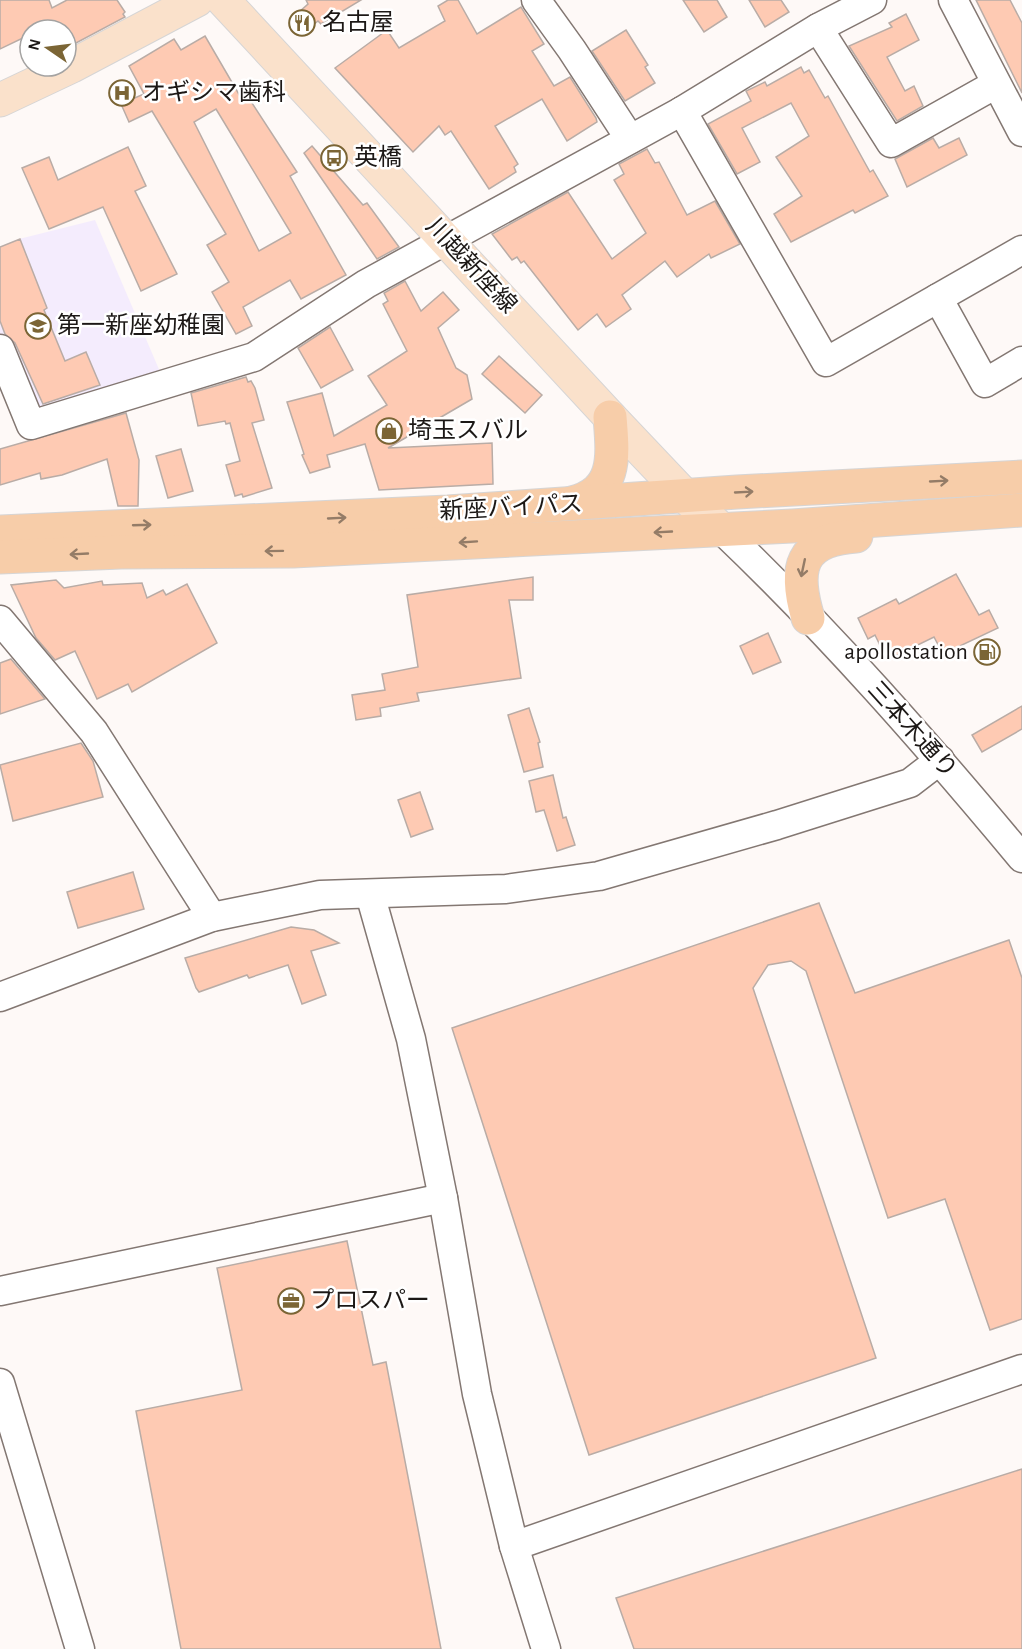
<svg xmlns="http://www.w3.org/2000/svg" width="1022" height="1649" font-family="'Alegreya Sans','Noto Sans JP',sans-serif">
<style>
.education{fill:#f4ecfd}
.building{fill:#fecab3;stroke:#b9aca6;stroke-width:1.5;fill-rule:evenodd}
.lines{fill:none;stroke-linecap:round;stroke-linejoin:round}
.minor-casing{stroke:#837772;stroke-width:31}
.major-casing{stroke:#d6d5d5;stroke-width:35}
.highway-casing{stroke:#d6d5d5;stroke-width:35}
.minor{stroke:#fff;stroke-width:28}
.major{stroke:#fae1cb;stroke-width:33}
.highway{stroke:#f7cda9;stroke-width:33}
.oneway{stroke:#947c67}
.labels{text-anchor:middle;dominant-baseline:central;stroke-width:5;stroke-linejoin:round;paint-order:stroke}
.poi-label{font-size:24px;fill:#1c1816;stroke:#fff;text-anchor:start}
.street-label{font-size:24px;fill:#1c1816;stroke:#fff}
</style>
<rect width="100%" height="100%" fill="#fef9f7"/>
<!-- education -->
<path class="education" d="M95,220L161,374L35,415L0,336V247L19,239Z"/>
<!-- building -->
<g class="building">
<path d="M0,0H49L52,8L67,0H117L125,12L123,14L125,17L76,43L67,30H30V40L27,36L0,49Z"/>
<path d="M306,0H361L321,24L318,21L302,34L290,20L308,4Z"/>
<path d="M448,0H458L477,34L521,7L544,44L532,51L554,86L570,77L596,118L597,122L567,141L542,99L495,126L518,164L514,167L516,172L489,189L451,131L445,135L439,126L413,152L335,68L387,30L399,48L445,21L438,6Z"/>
<path d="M683,0H717L727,17L704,32Z"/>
<path d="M749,0H781L789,12L765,27Z"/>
<path d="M976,0H1010L1022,23V93Z"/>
<path d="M906,14L919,40L887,57L905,91L914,86L923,106L897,121L849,46L892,27L889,23Z"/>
<path d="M626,30L648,65L645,67L655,83L625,101L592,51Z"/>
<path d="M205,36L244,103L250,100L297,172L290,176L346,275L301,299L290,280L243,307L252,326L236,334L212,292L229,282L207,245L226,234L152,111L129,122L121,104L144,94L129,66L174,39L181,50ZM216,109L291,233L259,251L194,122Z"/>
<path d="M801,67L804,73L809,70L825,98L828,96L870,172L873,170L888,196L855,213L853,210L791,242L774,214L802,196L776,157L809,136L791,103L742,128L760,162L737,174L708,124L751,101L746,91L765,82L767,86Z"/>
<path d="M933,138L939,148L959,138L967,155L907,187L895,159Z"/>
<path d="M312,146L363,205L367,203L399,247L377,259L304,153Z"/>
<path d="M128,147L146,186L135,191L177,274L141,291L103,207L49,229L22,168L49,157L58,180Z"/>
<path d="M647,149L655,163L659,162L687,215L715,201L740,244L711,258L709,254L677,277L665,261L622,295L631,309L606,327L597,314L578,330L524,261L521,263L517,257L512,260L492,234L568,192L612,259L646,233L614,180L624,174L619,164Z"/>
<path d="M20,239L47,308L44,310L65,361L86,352L100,385L43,404L15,343L5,334L0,321V247Z"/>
<path d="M405,281L421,311L443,292L459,310L438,328L456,368L467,375L472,399L388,448L492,443L493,484L379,490L365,444L327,455L330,467L310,473L302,455L304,454L287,402L322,393L334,436L387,405L368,376L407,351L383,304L388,301L384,293Z"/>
<path d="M330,327L353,370L321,388L298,348Z"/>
<path d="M499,356L542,395L525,413L482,374Z"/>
<path d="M246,377L248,382L251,381L255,388L264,420L252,423L272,488L243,497L242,494L235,496L226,465L240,461L230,423L226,424L225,421L198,426L191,393Z"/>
<path d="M126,413L139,460L138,506H118L107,459L62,475L41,479L40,473L0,485V449Z"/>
<path d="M181,449L193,491L168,498L156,456Z"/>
<path d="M956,574L979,615L989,610L998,628L943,654L934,637L887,660L875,635L868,639L858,618L896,599L899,604Z"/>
<path d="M533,577V600H509L521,678L417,693L419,701L380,708L381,716L356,720L352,695L385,690L382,674L418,667L407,595Z"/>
<path d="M56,580L64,588L102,581L103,585L142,583L147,598L163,590L166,595L187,584L217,643L132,692L128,684L97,699L75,651L55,660L36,638L11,585Z"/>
<path d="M768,633L781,662L753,674L740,646Z"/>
<path d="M11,659L45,699L0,714V663Z"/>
<path d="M1022,706V729L982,752L972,735Z"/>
<path d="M529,708L540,742L538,743L543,767L524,772L508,715Z"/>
<path d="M81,743L93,761L103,797L13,821L0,765Z"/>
<path d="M553,775L563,818L566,817L575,845L557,851L544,810L536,812L529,781Z"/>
<path d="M420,792L433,829L411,837L398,800Z"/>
<path d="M133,872L144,909L78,928L67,892Z"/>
<path d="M819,903L855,993L1009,940L1022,978V1319L990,1330L945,1199L888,1218L806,971L791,961L768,965L753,988L876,1358L589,1455L452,1028Z"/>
<path d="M291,927L314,930L339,943L311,951L326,995L302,1004L288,965L249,978L247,975L199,992L196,988L185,958Z"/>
<path d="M347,1241L373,1365L386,1362L441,1649H181L136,1411L242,1390L217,1268Z"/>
<path d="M1022,1469V1649H634L616,1598Z"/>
</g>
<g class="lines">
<!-- minor casing -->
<g class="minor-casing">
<g id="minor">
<path d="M536,0L572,50L630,139"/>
<path d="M953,0L1022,132"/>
<path d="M818,28L891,143L996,84"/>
<path d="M682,111L826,362L1022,250"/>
<path d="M938,298L985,383L1022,361"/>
<path d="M0,349L31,425L254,357L366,284L682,111L818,28L872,0"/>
<path d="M721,529C829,632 927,744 1022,858"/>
<path d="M0,620L94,732L212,917"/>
<path d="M370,894L411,1039L443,1198L477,1394L514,1546L546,1649"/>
<path d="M0,997L212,917L320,895L506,889L599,876L777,825L910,783L940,760"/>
<path d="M0,1291L443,1198"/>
<path d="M0,1383L80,1649"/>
<path d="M514,1546L1022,1369"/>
</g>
</g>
<!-- major casing -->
<g class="major-casing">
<g id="major">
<path d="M223,0L610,417L686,497L721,529"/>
<path d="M0,100L72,66L197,0"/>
</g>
</g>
<!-- highway casing -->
<g class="highway-casing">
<g id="highway">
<path d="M572,503C618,491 613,456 610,417"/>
<path d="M0,532L448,512L737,492L1022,477"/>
<path d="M0,557L121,552L293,551L792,526L1022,510"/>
<path d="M808,618C793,568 800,540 856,536"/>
</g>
</g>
<!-- minor -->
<use href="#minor" class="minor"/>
<!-- major -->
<use href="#major" class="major"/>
<!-- highway -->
<use href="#highway" class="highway"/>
</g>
<!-- one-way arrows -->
<defs><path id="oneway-shaft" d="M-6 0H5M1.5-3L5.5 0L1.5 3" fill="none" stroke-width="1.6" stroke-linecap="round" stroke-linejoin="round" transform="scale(1.5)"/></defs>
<g class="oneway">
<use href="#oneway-shaft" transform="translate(939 481) rotate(-3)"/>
<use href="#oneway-shaft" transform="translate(744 492) rotate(-3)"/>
<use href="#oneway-shaft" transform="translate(337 518) rotate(-3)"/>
<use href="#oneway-shaft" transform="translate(142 525) rotate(-2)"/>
<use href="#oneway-shaft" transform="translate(663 532) rotate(177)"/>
<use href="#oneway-shaft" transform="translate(468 542) rotate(176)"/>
<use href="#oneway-shaft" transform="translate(274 551) rotate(179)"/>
<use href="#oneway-shaft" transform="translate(79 554) rotate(177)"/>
<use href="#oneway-shaft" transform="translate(803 568) rotate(102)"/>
</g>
<!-- icons -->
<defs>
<g id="restaurant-ring" transform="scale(1.35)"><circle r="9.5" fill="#fff" stroke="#7b6535" stroke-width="1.5"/><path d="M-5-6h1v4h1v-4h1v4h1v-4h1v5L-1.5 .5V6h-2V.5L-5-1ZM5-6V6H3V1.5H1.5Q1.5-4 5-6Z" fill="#7b6535"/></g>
<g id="hospital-ring" transform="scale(1.35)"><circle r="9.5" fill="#fff" stroke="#7b6535" stroke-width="1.5"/><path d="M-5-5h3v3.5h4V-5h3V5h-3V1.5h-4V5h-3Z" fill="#7b6535"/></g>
<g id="bus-ring" transform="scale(1.35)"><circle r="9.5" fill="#fff" stroke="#7b6535" stroke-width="1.5"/><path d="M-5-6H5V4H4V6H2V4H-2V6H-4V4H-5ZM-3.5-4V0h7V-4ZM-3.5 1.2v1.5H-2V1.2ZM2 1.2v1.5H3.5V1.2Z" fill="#7b6535"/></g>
<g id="school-ring" transform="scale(1.35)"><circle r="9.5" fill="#fff" stroke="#7b6535" stroke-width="1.5"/><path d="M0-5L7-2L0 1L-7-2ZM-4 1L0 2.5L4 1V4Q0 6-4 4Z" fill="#7b6535"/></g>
<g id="shop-ring" transform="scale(1.35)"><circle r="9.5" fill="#fff" stroke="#7b6535" stroke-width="1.5"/><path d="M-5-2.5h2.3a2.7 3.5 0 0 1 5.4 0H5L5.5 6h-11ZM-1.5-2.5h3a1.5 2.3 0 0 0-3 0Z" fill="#7b6535"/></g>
<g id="fuel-ring" transform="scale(1.35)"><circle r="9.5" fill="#fff" stroke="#7b6535" stroke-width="1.5"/><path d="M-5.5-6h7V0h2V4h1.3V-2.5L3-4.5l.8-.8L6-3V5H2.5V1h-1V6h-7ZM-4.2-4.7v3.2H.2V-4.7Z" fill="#7b6535"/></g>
<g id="office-ring" transform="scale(1.35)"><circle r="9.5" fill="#fff" stroke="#7b6535" stroke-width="1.5"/><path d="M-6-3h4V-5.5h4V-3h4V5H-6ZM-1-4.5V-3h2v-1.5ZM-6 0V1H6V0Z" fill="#7b6535"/></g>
</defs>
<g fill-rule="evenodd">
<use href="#restaurant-ring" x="302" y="23"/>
<use href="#hospital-ring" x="122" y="93"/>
<use href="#bus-ring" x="334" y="158"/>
<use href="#school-ring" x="38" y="326"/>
<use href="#shop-ring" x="389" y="431"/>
<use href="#fuel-ring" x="987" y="652"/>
<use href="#office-ring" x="291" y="1301"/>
</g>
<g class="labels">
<!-- poi labels -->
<g class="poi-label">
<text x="322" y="23">名古屋</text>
<text x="142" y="93">オギシマ歯科</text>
<text x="354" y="158">英橋</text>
<text x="57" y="326">第一新座幼稚園</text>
<text x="408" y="431">埼玉スバル</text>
<text x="968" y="652" text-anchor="end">apollostation</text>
<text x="310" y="1301">プロスパー</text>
</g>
<!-- street labels -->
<g class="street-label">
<text transform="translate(471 266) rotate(47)">川越新座線</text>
<text transform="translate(511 508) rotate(-3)">新座バイパス</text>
<text transform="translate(912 730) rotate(48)">三本木通り</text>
</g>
</g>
<!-- north arrow -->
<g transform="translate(48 48) rotate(284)"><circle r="28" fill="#ffffff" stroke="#a4a3a2" stroke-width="1.5"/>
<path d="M0-4.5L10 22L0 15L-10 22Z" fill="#7b6535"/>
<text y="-9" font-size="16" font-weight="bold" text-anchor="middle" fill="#1c1816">N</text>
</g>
</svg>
